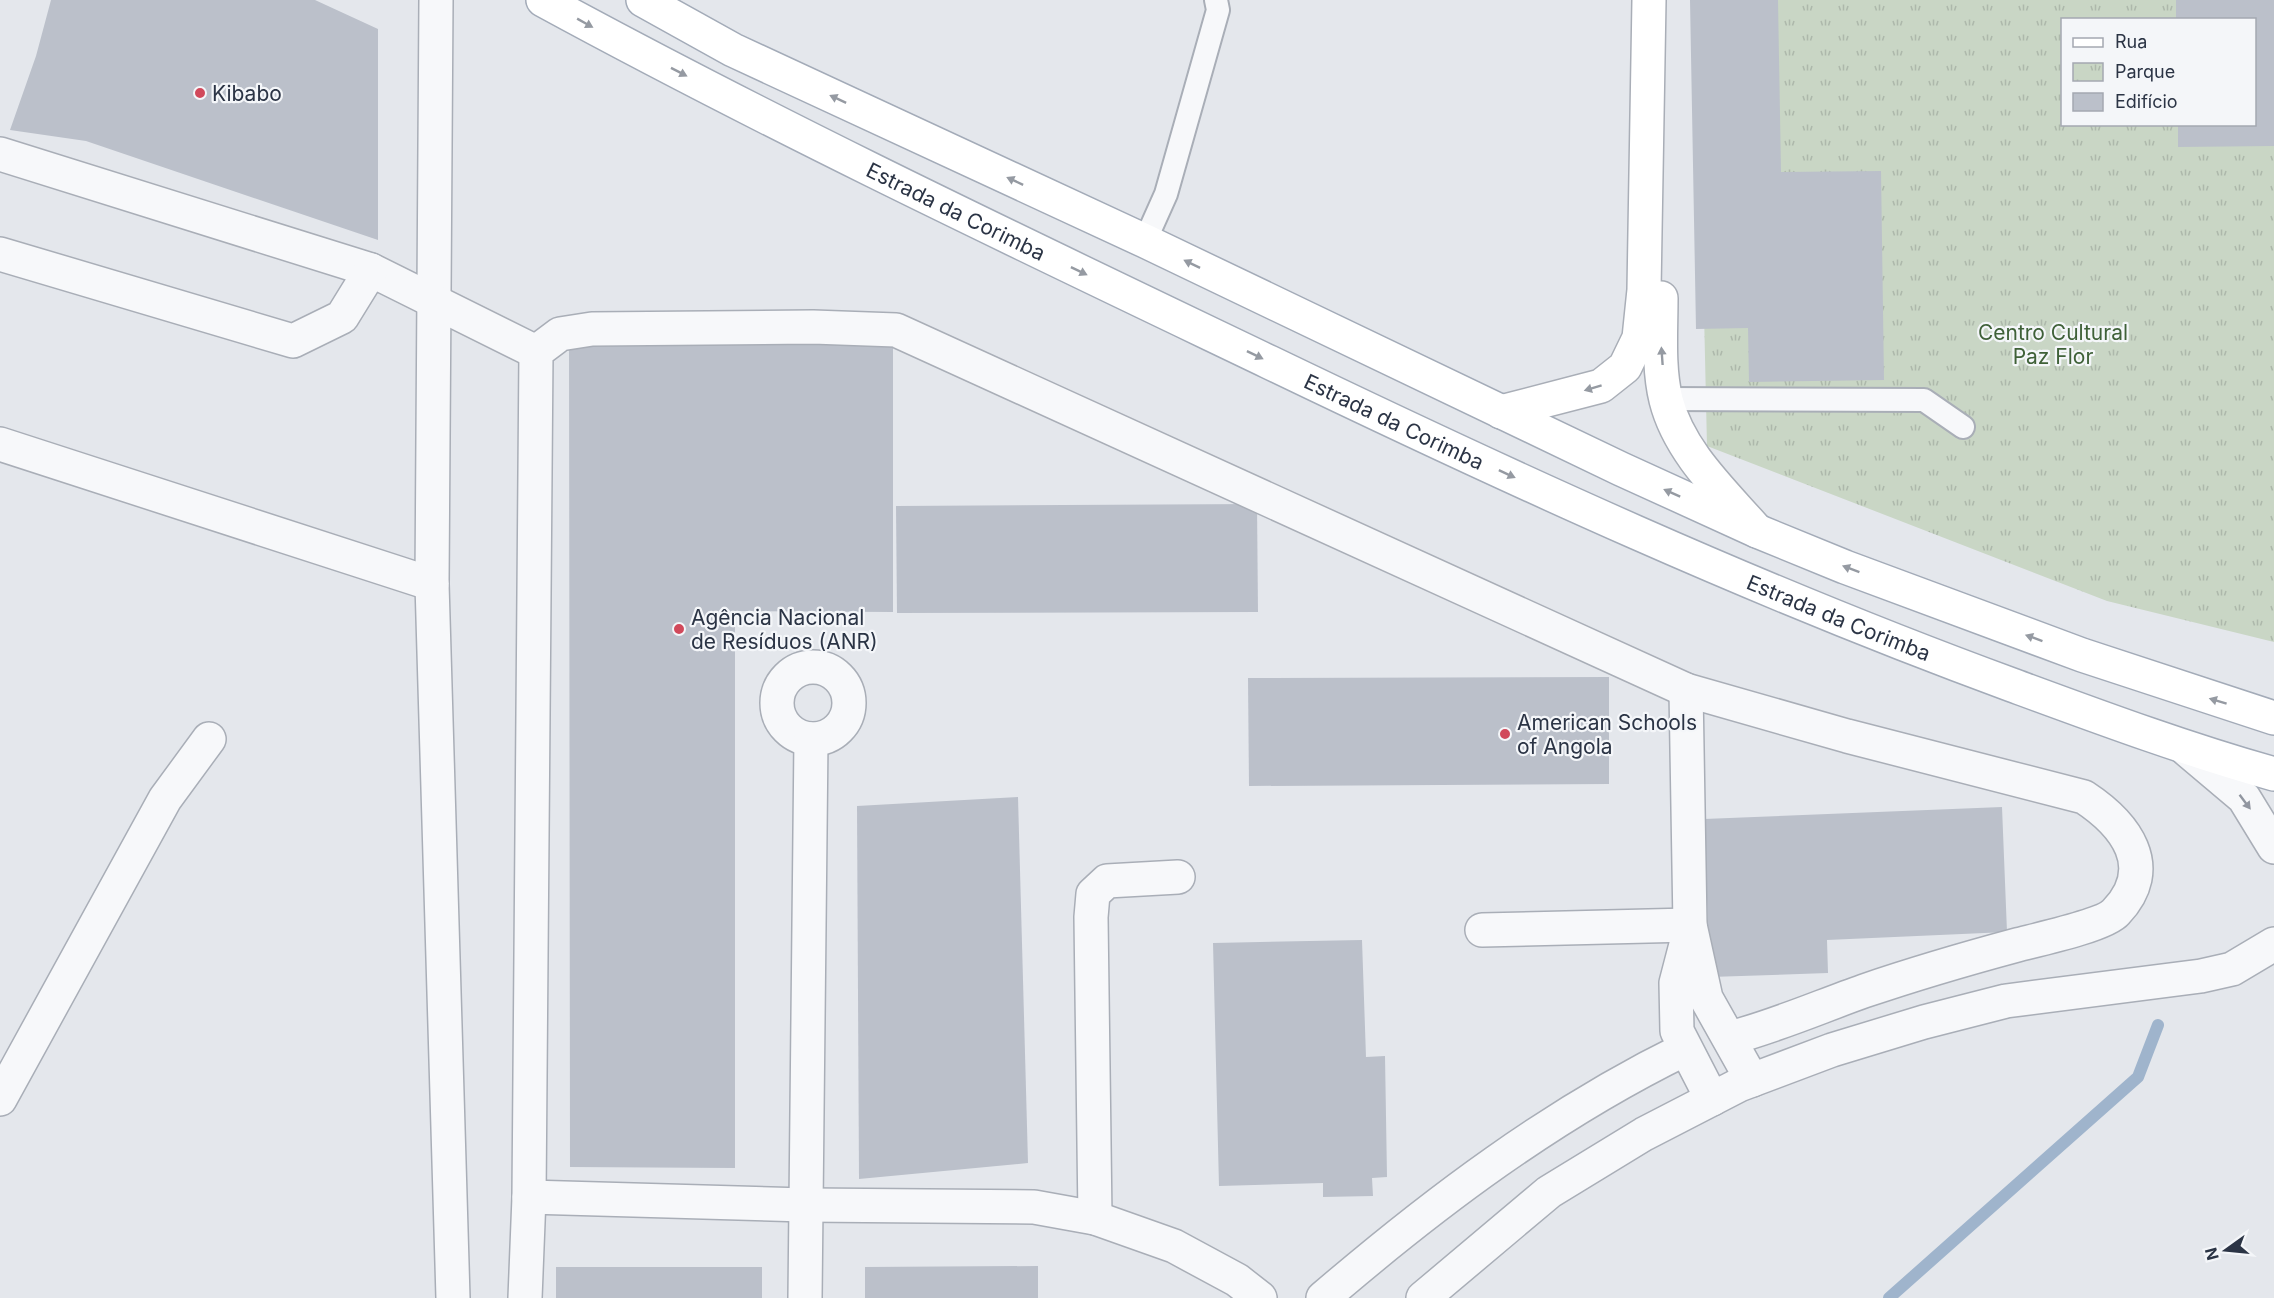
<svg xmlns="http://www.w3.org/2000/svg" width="2274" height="1298" font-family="Inter,sans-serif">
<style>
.park{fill:url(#park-tufts);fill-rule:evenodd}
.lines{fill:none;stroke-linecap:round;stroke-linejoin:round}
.stream{stroke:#9fb4cc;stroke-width:12}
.building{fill:#bbc0ca}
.lane-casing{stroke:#a9aeb7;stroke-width:26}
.street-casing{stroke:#a9aeb7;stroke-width:36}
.secondary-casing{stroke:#a9aeb7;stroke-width:36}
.primary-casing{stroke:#a3abb8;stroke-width:36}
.lane{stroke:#f7f8fa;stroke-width:22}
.street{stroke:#f7f8fa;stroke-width:33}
.secondary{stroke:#fff;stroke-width:33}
.primary{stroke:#fff;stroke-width:33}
.oneway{fill:#959aa2}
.oneway2{fill:#9196a0}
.poi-dot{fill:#d1495b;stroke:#f4f6f9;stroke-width:2}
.labels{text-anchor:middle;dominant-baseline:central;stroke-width:4.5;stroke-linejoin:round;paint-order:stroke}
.poi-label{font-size:21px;fill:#2b3445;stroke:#f4f6f9;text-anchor:start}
.street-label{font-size:21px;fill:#2b3445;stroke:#f4f6f9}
.park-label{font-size:21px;fill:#3f6138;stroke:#f4f6f9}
</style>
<defs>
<pattern id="park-tufts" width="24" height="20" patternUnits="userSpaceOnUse" patternTransform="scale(1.5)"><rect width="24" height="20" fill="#c9d6c5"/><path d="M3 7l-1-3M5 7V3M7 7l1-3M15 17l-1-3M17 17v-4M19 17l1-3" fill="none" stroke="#adb8ab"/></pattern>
</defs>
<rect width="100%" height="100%" fill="#e4e7ec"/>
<!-- park -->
<path class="park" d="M1697,0H2274V642L2107,601L1707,446ZM2062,20H2254V124H2062Z"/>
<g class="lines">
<!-- stream -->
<path class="stream" d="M1889,1298L2138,1077L2158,1025"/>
</g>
<!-- building -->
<g class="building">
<path d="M51,0H315L378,29V240L86,141L10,130L36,56Z"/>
<path d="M1690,0H1778L1781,172L1881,171L1884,380L1749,382L1748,328L1696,329Z"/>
<path d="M2176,0H2274V146L2178,147V124H2254V20H2176Z"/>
<path d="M569,334L893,335V612L735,611V1168L570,1167Z"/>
<path d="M1257,504L1258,612L897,613L896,506Z"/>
<path d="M1609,677V784L1249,786L1248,678Z"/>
<path d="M1018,797L1028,1163L859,1179L857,806Z"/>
<path d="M2002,807L2007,932L1827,940L1828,973L1710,977L1704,819Z"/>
<path d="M1362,940L1366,1057L1385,1056L1387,1177L1372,1178L1373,1196L1323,1197V1183L1219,1186L1213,943Z"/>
<path d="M1038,1266V1298H865V1267Z"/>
<rect x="556" y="1267" width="206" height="31"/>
</g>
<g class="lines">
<!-- lane casing -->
<g class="lane-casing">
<g id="lane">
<path d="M1145,241L1166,194L1218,10L1216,0"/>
<path d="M1665,399L1924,400L1963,427"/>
</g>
</g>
<!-- street casing -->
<g class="street-casing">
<g id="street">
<path d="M436,0L432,584L453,1298"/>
<path d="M0,154L371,270L536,352"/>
<path d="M0,254L293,341L342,317L371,270"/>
<path d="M0,444L432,584"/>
<circle cx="813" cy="703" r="36"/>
<path d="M1686,690L1690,925L1706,998L1752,1080"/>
<path d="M2186,749L2244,798L2274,847"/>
<path d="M1482,930L1690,925"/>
<path d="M1689,933L1676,983L1677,1031L1712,1099"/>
<path d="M0,1099L165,799L209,739"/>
<path d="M529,1197L805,1205L1034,1207L1095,1218L1174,1246L1237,1280L1260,1298"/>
<path d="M1095,1218L1091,917L1093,894L1107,881L1178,877"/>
<path d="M525,1298L529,1197L536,352L560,334L592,329L813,327L896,330L1686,690L1847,736L2084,797C2125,824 2159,867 2116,912C2105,925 2036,940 2017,945C1965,959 1914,974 1864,991C1819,1007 1776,1026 1730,1038"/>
<path d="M805,1298L811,739"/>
<path d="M1323,1298C1435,1202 1552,1114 1685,1049"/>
<path d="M1423,1298L1549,1192L1644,1134L1739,1085L1832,1050L1924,1022L2006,1001L2201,976L2232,969L2274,944"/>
</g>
</g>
<!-- secondary casing -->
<g class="secondary-casing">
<g id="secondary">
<path d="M1661,298C1661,331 1658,368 1666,400C1679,452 1723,492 1757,531"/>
<path d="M1501,412L1601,386L1625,367L1639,338L1644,290L1649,0"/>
</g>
</g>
<!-- primary casing -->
<g class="primary-casing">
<g id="primary">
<path id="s1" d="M543,0C780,129 1025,245 1269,362C1512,479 1758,592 2012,685C2099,717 2185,749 2274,774"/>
<path d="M643,0L733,50L1145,241L1621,469L1757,531L1845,567L2082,655L2274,718"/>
</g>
</g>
<!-- lane -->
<use href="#lane" class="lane"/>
<!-- street -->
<use href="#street" class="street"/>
<!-- secondary -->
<use href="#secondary" class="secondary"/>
<!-- primary -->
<use href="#primary" class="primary"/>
</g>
<!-- one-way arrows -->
<defs><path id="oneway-solid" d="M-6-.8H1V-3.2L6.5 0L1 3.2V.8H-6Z" transform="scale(1.5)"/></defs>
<g class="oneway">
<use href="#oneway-solid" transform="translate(585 23) rotate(29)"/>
<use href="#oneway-solid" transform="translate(679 72) rotate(27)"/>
<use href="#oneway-solid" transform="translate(838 99) rotate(-155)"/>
<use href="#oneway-solid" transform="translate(1015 181) rotate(-155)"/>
<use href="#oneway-solid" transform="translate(1192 264) rotate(-154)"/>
<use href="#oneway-solid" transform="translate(1079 271) rotate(26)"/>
<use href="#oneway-solid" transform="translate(1255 355) rotate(26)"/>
<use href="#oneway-solid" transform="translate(1662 356) rotate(-94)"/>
<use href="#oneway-solid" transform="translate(1593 388) rotate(163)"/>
<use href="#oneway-solid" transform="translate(1507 474) rotate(25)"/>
<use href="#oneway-solid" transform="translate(1672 493) rotate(-156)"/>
<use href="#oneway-solid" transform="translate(1851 569) rotate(-159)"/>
<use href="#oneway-solid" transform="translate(2034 638) rotate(-160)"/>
<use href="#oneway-solid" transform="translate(2218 701) rotate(-163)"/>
</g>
<use class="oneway2" href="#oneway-solid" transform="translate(2245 802) rotate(53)"/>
<!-- markers -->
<g class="poi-dot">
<circle cx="200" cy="93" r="6"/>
<circle cx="679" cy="629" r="6"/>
<circle cx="1505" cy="734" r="6"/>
</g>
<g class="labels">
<!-- poi labels -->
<g class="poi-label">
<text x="212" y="93">Kibabo</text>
<text x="691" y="617">Agência Nacional<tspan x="691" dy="24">de Resíduos (ANR)</tspan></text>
<text x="1517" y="722">American Schools<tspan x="1517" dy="24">of Angola</tspan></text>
</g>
<!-- street labels -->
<g class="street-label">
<text stroke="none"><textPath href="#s1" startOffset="464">Estrada da Corimba</textPath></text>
<text stroke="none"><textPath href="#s1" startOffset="950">Estrada da Corimba</textPath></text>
<text stroke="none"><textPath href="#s1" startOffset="1436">Estrada da Corimba</textPath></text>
</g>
<!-- park labels -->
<g class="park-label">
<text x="2053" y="332">Centro Cultural<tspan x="2053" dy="24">Paz Flor</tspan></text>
</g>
</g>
<!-- legend -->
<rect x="2061" y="18" width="195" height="108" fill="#f4f6f9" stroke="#a4a8b1" stroke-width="1.5"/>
<rect x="2073" y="38" width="30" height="9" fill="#ffffff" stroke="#a4a8b1" stroke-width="1.5"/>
<text x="2115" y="48" font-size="18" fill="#2b3445">Rua</text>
<rect x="2073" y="63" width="30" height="18" fill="url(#park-tufts)" stroke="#a4a8b1" stroke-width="1.5"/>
<text x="2115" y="78" font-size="18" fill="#2b3445">Parque</text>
<rect x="2073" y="93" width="30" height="18" fill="#bbc0ca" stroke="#a4a8b1" stroke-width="1.5"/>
<text x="2115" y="108" font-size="18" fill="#2b3445">Edifício</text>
<!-- north arrow -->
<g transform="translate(2226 1250) rotate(255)" stroke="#f4f6f9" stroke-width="4.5" paint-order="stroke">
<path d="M0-4.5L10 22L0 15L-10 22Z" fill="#2b3445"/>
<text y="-9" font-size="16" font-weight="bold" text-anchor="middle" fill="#2b3445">N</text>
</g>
</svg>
